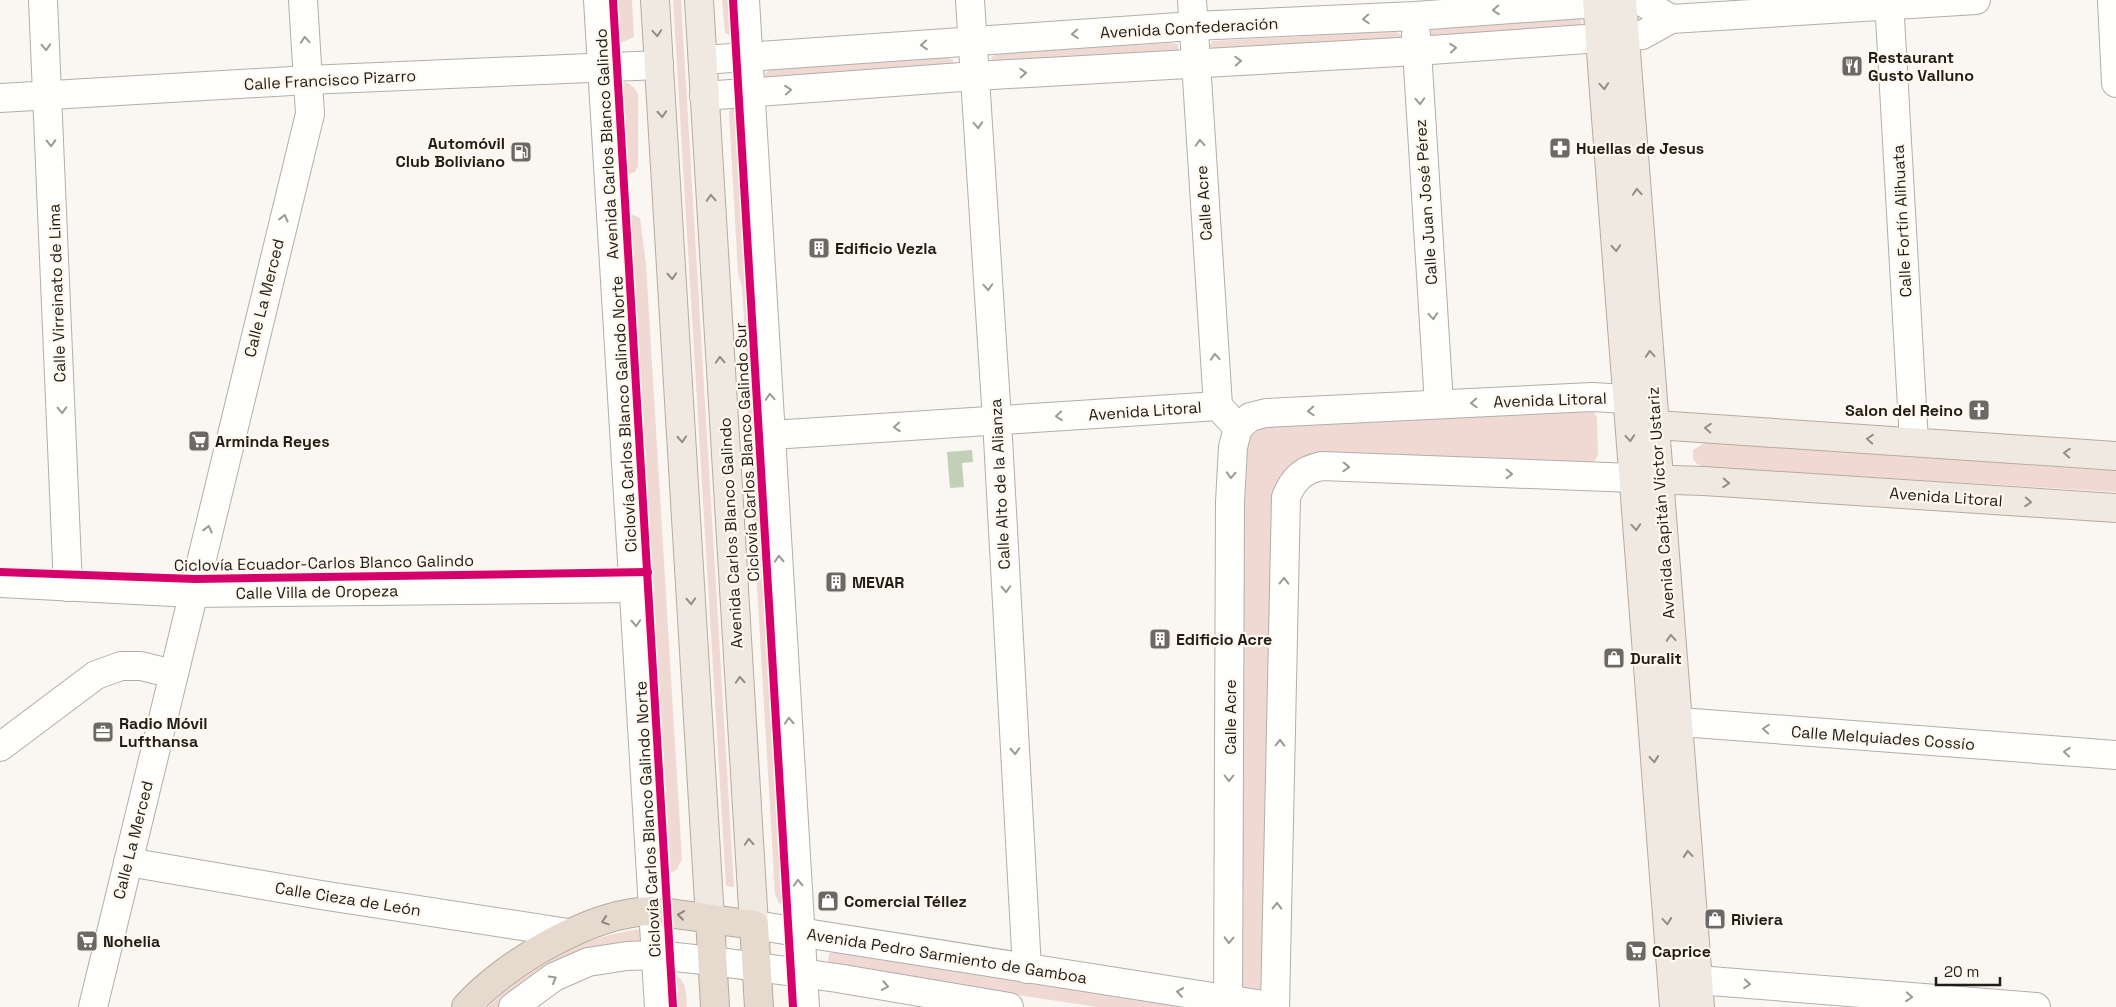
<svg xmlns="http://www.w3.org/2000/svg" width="2116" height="1007" font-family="'Space Grotesk',sans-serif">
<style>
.green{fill:#f0d9d2}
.water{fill:#c3d0b8}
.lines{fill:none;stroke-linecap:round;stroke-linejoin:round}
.minor-casing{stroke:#b1afaa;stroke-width:30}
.major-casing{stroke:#b7aa9d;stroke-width:30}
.highway-casing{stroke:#b7aa9d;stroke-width:30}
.minor{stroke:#fefefd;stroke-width:28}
.major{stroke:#f0e9e2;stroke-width:28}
.highway{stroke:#e6dacf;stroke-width:28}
.cycleway-casing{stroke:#fef8ee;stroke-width:11}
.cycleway{stroke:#d6006c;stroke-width:8}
.oneway{stroke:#9a9996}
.oneway2{stroke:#928d87}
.oneway3{stroke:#8d857d}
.labels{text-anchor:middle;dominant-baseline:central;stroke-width:4.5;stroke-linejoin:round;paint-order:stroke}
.street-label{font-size:16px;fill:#201d18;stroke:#fef8ee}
.poi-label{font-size:16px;font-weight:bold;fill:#201d18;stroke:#fef8ee;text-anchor:start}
</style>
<rect width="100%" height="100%" fill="#faf7f2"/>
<!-- green -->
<g class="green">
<path d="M617,0H632L634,37L620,43Z"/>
<path d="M673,0H681L734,887L726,886Z"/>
<path d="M722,0H731L733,37L725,33Z"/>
<path d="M1581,18L1582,27L1435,38L1430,35V31L1433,29Z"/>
<path d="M1396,31L1402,36L1396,41L1214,50L1209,46L1213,41Z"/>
<path d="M1170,43L1178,44V50L1171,55L992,64L991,57L999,53Z"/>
<path d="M947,57L953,60V66L765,79V73L771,69Z"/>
<path d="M622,82C630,82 634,87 638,94V166L635,172L627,175Z"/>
<path d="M738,107L784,905L779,903L775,894L747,414L749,399L742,287L738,274L729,112L731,108Z"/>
<path d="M629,213L640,218L646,264L682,859L677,869L671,873Z"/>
<path d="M1591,408L1597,417L1598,454L1595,461L1588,465L1297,463L1264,985L1258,991H1245L1240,984L1241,460L1248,439L1264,425Z"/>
<path d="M1706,442L2116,471V492L1704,467L1697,464L1693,459V450Z"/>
<path d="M641,929L642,942L501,1007H488C534,963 577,938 641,929Z"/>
<path d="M834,951L1204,1007H1097L838,968L828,962L829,954Z"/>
<path d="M675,974C687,982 686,993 687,1007H677Z"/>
</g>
<!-- water -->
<path class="water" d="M972,450L973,462L962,463L964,487L950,488L947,452Z"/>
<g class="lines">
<!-- minor casing -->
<g class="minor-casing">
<g id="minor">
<path d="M43,0L68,587"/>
<path d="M598,0L659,1007"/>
<path d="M745,0L805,1007"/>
<path d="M970,0L997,420L1027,969"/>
<path d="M1192,0L1218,406"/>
<path d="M1889,0L1914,442"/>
<path d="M2112,0L2116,83"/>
<path d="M1416,34L1439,404"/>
<path d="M703,60L1193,26L1415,16L1639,0L1671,19"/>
<path d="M704,96L975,76L1417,51L1642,35L1671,19L1976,0"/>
<path d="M0,98L308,80L659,65"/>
<path d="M1238,428L1250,417L1266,413L1592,397L1627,399"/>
<path d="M772,435L1218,406L1238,428"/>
<path d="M0,583L192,593L634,588"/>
<path d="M1654,720L2116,755"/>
<path d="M0,747L96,675L121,666H141L173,674"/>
<path d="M128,862L321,895L568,933"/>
<path d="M754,925L1275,1007"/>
<path d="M1698,980L2036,1007"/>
<path d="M93,1007L310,114L303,0"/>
<path d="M513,1007L554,977L588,962L627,956L656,955L713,961L837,978L1009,1007"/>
<path d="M1228,1007L1230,502L1233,447L1238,428"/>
<path d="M1275,1007L1286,497C1293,480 1302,470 1322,466L1633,478"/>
</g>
</g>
<!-- major casing -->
<g class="major-casing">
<g id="major">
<path d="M655,0L710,919"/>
<path d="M699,0L754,925"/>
<path d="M1597,0L1674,1007"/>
<path d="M1622,0L1700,1007"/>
<path d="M1656,425L2116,456"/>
<path d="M1643,479L1704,481L2116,508"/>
</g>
</g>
<!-- highway casing -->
<g class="highway-casing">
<g id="highway">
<path d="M710,919L715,1007"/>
<path d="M466,1007C505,963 592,912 652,911C662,911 673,914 683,915C707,918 730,922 754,925L759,1007"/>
</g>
</g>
<!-- minor -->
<use href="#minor" class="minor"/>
<!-- major -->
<use href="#major" class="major"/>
<!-- highway -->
<use href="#highway" class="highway"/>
<!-- cycleway casing -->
<g class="cycleway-casing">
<g id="cycleway">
<path d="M613,0L673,1007"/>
<path d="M733,0L793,1007"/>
<path d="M0,572L195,579L648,572"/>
</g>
</g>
<!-- cycleway -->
<use href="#cycleway" class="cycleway"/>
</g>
<!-- one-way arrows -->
<defs><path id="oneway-chevron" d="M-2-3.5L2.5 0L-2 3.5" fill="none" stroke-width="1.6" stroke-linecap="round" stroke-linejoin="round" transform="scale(1.25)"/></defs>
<g class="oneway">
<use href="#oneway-chevron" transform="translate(1496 10) rotate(176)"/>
<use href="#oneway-chevron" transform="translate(1366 19) rotate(177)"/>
<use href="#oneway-chevron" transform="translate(1075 34) rotate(176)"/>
<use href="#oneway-chevron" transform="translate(305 40) rotate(-94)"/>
<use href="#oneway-chevron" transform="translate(924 45) rotate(176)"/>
<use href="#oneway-chevron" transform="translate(46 47) rotate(87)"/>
<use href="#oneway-chevron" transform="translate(1453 48) rotate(-4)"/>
<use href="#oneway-chevron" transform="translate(1238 61) rotate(-3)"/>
<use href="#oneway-chevron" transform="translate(1023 73) rotate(-3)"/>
<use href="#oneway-chevron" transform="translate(788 90) rotate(-4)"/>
<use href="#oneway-chevron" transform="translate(1420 101) rotate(86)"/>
<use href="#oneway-chevron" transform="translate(978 125) rotate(86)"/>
<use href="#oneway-chevron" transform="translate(51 143) rotate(88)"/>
<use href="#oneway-chevron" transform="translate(1200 143) rotate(-94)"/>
<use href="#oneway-chevron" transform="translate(284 218) rotate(-76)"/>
<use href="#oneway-chevron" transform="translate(988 287) rotate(86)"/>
<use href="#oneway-chevron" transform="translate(1433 316) rotate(86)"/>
<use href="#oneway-chevron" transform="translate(1215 357) rotate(-94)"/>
<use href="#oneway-chevron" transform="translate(770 397) rotate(-94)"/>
<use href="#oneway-chevron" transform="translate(1474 403) rotate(177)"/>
<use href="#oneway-chevron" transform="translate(62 410) rotate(88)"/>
<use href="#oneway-chevron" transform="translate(1311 411) rotate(177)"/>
<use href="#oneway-chevron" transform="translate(1059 416) rotate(176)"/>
<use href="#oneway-chevron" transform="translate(897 427) rotate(176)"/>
<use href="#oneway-chevron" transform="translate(1346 467) rotate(2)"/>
<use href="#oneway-chevron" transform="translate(1509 474) rotate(2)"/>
<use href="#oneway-chevron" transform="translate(1231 475) rotate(93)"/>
<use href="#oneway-chevron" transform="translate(208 529) rotate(-76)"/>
<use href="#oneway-chevron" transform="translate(779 559) rotate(-93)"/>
<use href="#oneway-chevron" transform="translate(1284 581) rotate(-89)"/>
<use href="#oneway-chevron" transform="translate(1006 589) rotate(87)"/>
<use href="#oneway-chevron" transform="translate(636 623) rotate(87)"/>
<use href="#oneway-chevron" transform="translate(789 721) rotate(-93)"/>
<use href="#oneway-chevron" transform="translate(1766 729) rotate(-176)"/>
<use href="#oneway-chevron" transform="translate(1280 743) rotate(-89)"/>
<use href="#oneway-chevron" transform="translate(1015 751) rotate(87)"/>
<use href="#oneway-chevron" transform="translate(2067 752) rotate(-176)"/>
<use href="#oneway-chevron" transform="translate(1229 778) rotate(90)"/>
<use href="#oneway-chevron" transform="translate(798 883) rotate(-93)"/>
<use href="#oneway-chevron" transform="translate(1277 906) rotate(-89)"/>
<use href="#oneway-chevron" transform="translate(1229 940) rotate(91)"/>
<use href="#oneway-chevron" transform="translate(553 979) rotate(-30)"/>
<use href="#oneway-chevron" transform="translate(1747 984) rotate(5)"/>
<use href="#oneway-chevron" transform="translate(885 986) rotate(10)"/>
<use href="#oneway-chevron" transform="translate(1180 992) rotate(-172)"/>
<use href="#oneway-chevron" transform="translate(1909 997) rotate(5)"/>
</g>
<g class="oneway2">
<use href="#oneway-chevron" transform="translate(657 33) rotate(86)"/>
<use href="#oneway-chevron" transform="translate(1604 86) rotate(86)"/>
<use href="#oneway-chevron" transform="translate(662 114) rotate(87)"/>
<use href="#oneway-chevron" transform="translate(1637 192) rotate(-94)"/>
<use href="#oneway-chevron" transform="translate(711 198) rotate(-93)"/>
<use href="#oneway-chevron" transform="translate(1616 248) rotate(86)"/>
<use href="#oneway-chevron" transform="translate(672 276) rotate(87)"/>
<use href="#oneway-chevron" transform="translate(1650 354) rotate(-94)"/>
<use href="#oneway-chevron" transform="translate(720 360) rotate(-93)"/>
<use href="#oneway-chevron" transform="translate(1708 428) rotate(-176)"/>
<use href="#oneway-chevron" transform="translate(1630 438) rotate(86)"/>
<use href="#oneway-chevron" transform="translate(682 439) rotate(87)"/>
<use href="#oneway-chevron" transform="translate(1870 439) rotate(-176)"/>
<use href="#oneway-chevron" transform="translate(2067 453) rotate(-176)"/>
<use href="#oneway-chevron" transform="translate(1726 483) rotate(4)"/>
<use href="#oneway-chevron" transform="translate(2028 502) rotate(4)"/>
<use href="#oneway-chevron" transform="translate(1636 527) rotate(86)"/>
<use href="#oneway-chevron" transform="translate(691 601) rotate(87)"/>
<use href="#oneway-chevron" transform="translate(1671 638) rotate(-94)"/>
<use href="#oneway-chevron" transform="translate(740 680) rotate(-93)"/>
<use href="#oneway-chevron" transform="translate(1654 759) rotate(85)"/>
<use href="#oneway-chevron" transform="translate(749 842) rotate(-93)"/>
<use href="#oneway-chevron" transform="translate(1688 854) rotate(-95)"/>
<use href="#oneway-chevron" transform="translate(1667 921) rotate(85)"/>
</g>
<g class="oneway3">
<use href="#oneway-chevron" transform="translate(681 915) rotate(-172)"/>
<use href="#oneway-chevron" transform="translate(605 921) rotate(162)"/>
</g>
<!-- icons -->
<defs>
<g id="restaurant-square" transform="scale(1.125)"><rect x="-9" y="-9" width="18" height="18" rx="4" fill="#6c6964" stroke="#fef8ee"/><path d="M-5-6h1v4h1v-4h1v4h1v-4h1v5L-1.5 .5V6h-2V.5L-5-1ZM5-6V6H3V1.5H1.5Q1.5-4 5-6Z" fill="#fff"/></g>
<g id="pharmacy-square" transform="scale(1.125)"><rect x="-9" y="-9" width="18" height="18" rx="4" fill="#6c6964" stroke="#fef8ee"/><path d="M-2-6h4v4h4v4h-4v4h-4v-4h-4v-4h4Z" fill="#fff"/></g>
<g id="fuel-square" transform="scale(1.125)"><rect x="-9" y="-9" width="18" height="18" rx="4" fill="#6c6964" stroke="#fef8ee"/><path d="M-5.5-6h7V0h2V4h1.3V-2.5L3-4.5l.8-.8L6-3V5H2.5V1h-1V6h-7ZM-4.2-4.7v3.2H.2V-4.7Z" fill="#fff"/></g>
<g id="building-square" transform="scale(1.125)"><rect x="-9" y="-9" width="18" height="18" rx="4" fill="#6c6964" stroke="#fef8ee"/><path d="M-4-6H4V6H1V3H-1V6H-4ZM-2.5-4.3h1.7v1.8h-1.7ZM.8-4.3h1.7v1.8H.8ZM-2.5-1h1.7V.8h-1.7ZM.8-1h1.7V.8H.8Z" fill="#fff"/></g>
<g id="church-square" transform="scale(1.125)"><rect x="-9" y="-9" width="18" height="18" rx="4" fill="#6c6964" stroke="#fef8ee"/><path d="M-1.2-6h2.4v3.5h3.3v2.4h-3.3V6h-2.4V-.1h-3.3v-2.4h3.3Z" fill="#fff"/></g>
<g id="supermarket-square" transform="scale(1.125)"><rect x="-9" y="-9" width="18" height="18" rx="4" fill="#6c6964" stroke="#fef8ee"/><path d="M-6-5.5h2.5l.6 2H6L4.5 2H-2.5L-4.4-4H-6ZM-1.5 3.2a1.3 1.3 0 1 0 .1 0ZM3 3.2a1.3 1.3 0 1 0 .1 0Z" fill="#fff"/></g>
<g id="shop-square" transform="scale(1.125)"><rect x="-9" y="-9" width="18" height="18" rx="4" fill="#6c6964" stroke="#fef8ee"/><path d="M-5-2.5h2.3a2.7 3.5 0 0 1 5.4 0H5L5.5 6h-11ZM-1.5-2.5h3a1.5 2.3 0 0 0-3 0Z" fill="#fff"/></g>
<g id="office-square" transform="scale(1.125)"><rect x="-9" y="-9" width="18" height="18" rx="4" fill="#6c6964" stroke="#fef8ee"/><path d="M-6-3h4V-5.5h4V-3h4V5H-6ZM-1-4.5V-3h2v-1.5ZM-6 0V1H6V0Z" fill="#fff"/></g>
</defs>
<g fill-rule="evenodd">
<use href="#restaurant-square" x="1852" y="66"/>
<use href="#pharmacy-square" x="1560" y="148"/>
<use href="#fuel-square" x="521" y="152"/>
<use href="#building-square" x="819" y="248"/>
<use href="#church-square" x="1979" y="410"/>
<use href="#supermarket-square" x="199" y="441"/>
<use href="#building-square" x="836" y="582"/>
<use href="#building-square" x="1160" y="639"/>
<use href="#shop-square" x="1614" y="658"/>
<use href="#office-square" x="103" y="732"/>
<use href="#shop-square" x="828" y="901"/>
<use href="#shop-square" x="1715" y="919"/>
<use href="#supermarket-square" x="87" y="941"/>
<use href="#supermarket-square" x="1636" y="951"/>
</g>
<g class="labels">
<!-- street labels -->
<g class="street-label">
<text transform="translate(1189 28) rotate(-3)">Avenida Confederación</text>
<text transform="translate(330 80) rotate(-3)">Calle Francisco Pizarro</text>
<text transform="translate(607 144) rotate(-93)">Avenida Carlos Blanco Galindo</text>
<text transform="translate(1426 202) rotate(-94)">Calle Juan José Pérez</text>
<text transform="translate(1204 203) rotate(-94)">Calle Acre</text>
<text transform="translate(1902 221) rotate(-93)">Calle Fortín Alihuata</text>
<text transform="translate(57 293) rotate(-92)">Calle Virreinato de Lima</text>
<text transform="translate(264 298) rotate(-76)">Calle La Merced</text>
<text transform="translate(1550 400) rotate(-2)">Avenida Litoral</text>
<text transform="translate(1145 411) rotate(-4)">Avenida Litoral</text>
<text transform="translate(624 414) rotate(-93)">Ciclovía Carlos Blanco Galindo Norte</text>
<text transform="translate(747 452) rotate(-93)">Ciclovía Carlos Blanco Galindo Sur</text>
<text transform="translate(1000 484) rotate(-93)">Calle Alto de la Alianza</text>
<text transform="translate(1946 497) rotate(4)">Avenida Litoral</text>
<text transform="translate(1661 503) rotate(-94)">Avenida Capitán Víctor Ustariz</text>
<text transform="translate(731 533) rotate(-93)">Avenida Carlos Blanco Galindo</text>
<text transform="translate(324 563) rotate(-1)">Ciclovía Ecuador-Carlos Blanco Galindo</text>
<text transform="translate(317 592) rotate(-1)">Calle Villa de Oropeza</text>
<text transform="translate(1230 717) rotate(-90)">Calle Acre</text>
<text transform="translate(1883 738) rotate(4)">Calle Melquiades Cossío</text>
<text transform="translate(648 819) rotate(-93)">Ciclovía Carlos Blanco Galindo Norte</text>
<text transform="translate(133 840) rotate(-76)">Calle La Merced</text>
<text transform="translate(348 899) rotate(9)">Calle Cieza de León</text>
<text transform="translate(947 956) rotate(9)">Avenida Pedro Sarmiento de Gamboa</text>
</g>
<!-- poi labels -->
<g class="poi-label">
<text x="1868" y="57">Restaurant<tspan x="1868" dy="18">Gusto Valluno</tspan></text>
<text x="505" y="143" text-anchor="end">Automóvil<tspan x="505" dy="18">Club Boliviano</tspan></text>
<text x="1576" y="148">Huellas de Jesus</text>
<text x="835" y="248">Edificio Vezla</text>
<text x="1963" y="410" text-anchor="end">Salon del Reino</text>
<text x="215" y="441">Arminda Reyes</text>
<text x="852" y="582">MEVAR</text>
<text x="1176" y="639">Edificio Acre</text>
<text x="1630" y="658">Duralit</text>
<text x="119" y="723">Radio Móvil<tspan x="119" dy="18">Lufthansa</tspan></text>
<text x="844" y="901">Comercial Téllez</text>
<text x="1731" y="919">Riviera</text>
<text x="103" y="941">Nohelia</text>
<text x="1652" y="951">Caprice</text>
</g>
</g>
<!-- scale -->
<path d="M1936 977v8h64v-8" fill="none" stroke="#201d18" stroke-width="2.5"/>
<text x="1944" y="977" font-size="15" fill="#201d18" stroke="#fef8ee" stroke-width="4" paint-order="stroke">20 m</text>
</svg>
